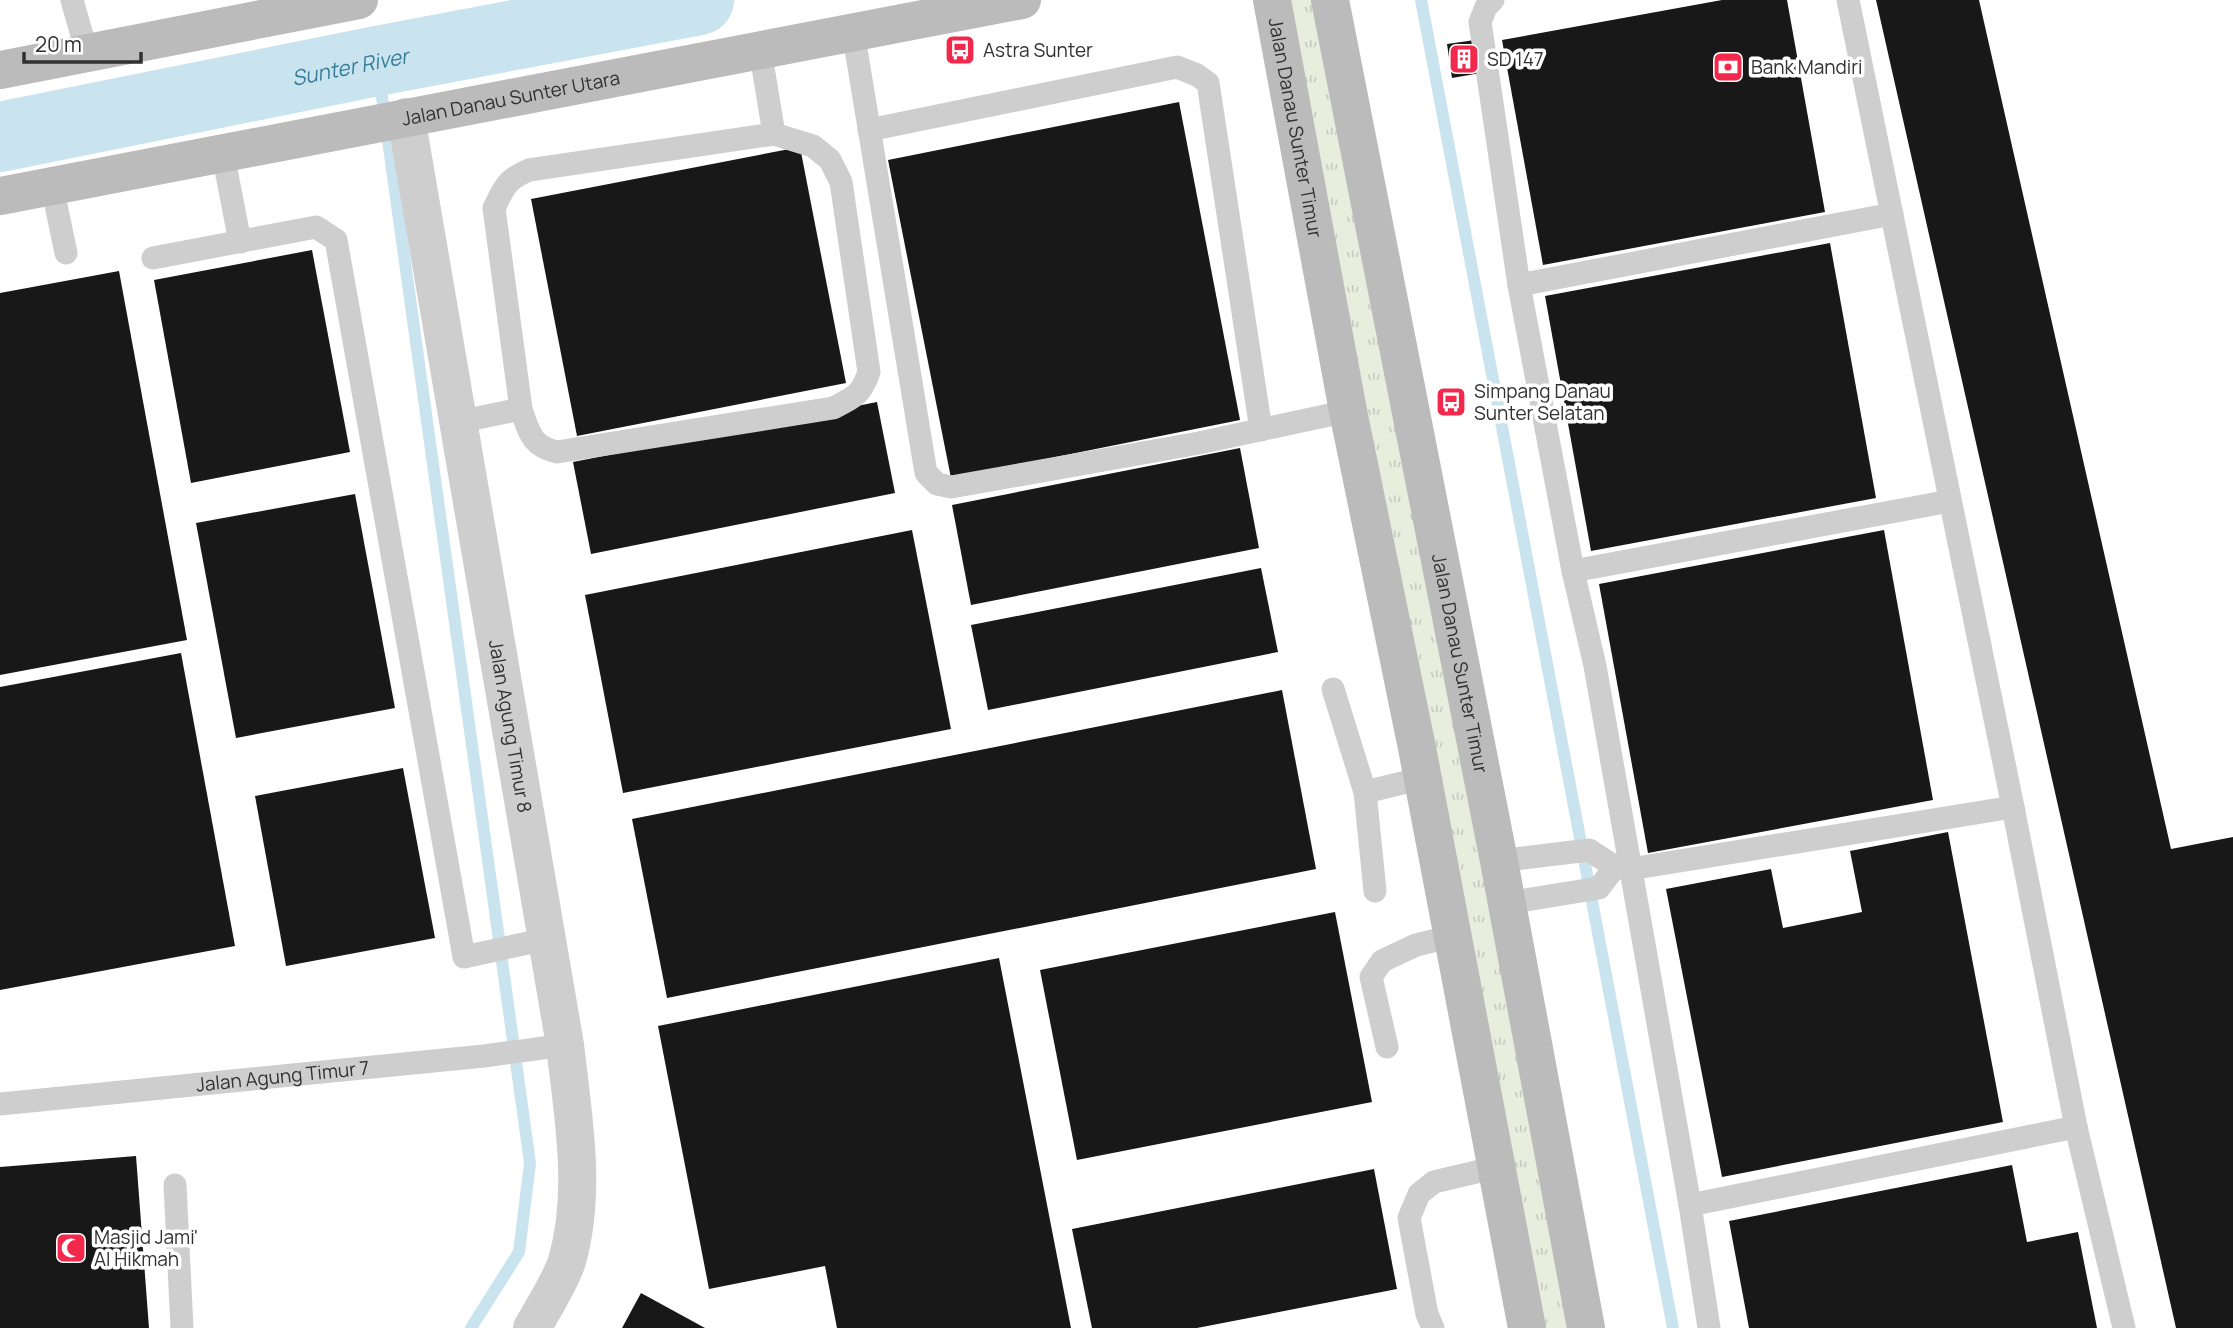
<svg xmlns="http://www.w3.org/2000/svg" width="2233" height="1328" font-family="Manrope,sans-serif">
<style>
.grass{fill:url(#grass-tufts)}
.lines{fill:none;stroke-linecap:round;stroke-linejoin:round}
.stream{stroke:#c9e4ef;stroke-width:12}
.river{stroke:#c9e4ef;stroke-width:70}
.building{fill:#181818}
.lane{stroke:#cecece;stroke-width:23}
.street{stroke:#cecece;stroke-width:38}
.secondary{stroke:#bbb;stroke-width:38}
.labels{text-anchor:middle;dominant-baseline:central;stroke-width:7;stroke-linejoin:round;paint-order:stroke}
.poi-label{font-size:19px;fill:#313131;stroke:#fff;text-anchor:start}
.street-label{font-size:19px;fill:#313131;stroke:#fff}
.water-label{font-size:21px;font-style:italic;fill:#387e9a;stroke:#fff}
</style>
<defs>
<pattern id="grass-tufts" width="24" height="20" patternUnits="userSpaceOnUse" patternTransform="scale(1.75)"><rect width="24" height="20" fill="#e8eede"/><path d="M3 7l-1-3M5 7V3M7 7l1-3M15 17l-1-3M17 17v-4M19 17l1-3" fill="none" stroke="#c7cdbf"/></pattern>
</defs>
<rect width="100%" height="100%" fill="#fff"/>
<!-- grass -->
<path class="grass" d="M1273,0H1330L1586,1328H1531Z"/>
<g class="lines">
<!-- stream -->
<g class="stream">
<path d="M1421,0L1673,1328"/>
<path d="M377,61L530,1163L519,1252L471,1328"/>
</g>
<!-- river -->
<path class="river" id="s1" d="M0,137L377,61L699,0"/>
</g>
<!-- building -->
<g class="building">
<path d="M1722,0H1787L1825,212L1543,265L1502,40Z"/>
<path d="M1876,0H1979L2171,849L2233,837V1328H2176Z"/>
<path d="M1475,40L1481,73L1452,78L1447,44Z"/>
<path d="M1179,102L1240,420L951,478L888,160Z"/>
<path d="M800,147L846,383L577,436L531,199Z"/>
<path d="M1830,243L1876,498L1591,551L1545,296Z"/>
<path d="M312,250L350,452L191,483L154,280Z"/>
<path d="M119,271L187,640L0,675V293Z"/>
<path d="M877,402L895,493L591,554L573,462Z"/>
<path d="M1240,448L1259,548L971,605L952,505Z"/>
<path d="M355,494L395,708L236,738L196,523Z"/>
<path d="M912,530L951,729L623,793L585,595Z"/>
<path d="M1884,530L1933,800L1648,853L1599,584Z"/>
<path d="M1261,568L1278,652L988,710L971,625Z"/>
<path d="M181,653L235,946L0,990V687Z"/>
<path d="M1282,690L1316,869L667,998L632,819Z"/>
<path d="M403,768L435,938L286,966L255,796Z"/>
<path d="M1948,832L2003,1122L1722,1177L1666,889L1771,869L1783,928L1862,912L1850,851Z"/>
<path d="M1335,912L1372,1102L1077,1160L1040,970Z"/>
<path d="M999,958L1071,1328H837L825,1266L709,1289L658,1026Z"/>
<path d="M136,1156L149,1328H0V1167Z"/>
<path d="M2012,1165L2027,1242L2078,1232L2097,1328H1749L1729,1221Z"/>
<path d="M1374,1169L1397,1289L1197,1328H1092L1072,1229Z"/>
<path d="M641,1293L705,1328H622Z"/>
</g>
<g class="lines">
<!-- lane -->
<g class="lane">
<path d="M72,0L87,53"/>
<path d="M1493,0L1486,7L1480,22L1519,285L1573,571L1595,666L1690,1205L1709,1328"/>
<path d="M1848,0L2013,807L2076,1127L2124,1328"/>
<path d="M853,31L926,473L937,484L951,487L1199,443L1348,411"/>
<path d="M760,49L774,134"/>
<path d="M869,130L1177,67L1197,75L1208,83L1261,430"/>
<path d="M774,134L813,146L830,160L841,182L869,372C861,395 855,397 833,408L557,452C531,446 529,432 521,409L494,208C505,186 506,180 529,170Z"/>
<path d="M223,154L240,242"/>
<path d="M52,186L66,253"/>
<path d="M153,258L316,227L336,240L464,957L546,939"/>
<path d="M1519,285L1892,214"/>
<path d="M458,422L521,409"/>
<path d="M1573,571L1950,501"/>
<path d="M1333,689L1365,792"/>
<path d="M1499,861L1589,850L1615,867L1630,869L2013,807"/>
<path d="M1375,891L1365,792L1423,778"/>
<path d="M1507,903L1599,888L1615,867"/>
<path d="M1387,1047L1371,977L1382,961L1416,945L1453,936"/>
<path id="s2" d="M0,1104L484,1056L565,1045"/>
<path d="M175,1185L182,1328"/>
<path d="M1690,1205L2076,1127"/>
<path d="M1433,1328L1427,1314L1409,1218L1419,1194L1434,1182L1497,1167"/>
</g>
<!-- street -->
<path class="street" id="s3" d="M406,117L565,1045C573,1116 587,1191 567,1261C562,1278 542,1311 532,1328"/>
<!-- secondary -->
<g class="secondary">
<path id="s4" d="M1272,0L1348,411L1417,748L1527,1328"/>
<path id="s5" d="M1330,0L1499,861L1586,1328"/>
<path d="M0,70L359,0"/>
<path id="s6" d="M0,196L1022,0"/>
</g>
</g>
<!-- icons -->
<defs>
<g id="bus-square" transform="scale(1.575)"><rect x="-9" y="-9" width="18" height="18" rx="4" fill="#f2294c" stroke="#fff"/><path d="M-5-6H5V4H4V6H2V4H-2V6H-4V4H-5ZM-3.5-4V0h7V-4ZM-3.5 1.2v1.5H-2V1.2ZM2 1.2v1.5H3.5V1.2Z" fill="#fff"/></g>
<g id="building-square" transform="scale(1.575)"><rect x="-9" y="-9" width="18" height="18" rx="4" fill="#f2294c" stroke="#fff"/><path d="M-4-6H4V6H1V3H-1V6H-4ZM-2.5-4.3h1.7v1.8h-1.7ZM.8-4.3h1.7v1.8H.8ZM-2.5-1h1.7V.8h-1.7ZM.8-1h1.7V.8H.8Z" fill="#fff"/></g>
<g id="bank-square" transform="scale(1.575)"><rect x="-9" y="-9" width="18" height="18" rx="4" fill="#f2294c" stroke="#fff"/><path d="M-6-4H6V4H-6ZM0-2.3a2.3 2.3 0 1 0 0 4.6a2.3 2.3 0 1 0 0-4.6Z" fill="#fff"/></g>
<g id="mosque-square" transform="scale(1.575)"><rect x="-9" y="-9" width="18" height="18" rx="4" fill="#f2294c" stroke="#fff"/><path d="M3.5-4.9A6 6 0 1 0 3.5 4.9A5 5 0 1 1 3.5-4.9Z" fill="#fff"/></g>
</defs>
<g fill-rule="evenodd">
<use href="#bus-square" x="960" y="50"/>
<use href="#building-square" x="1464" y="59"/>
<use href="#bank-square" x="1728" y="67"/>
<use href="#bus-square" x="1451" y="402"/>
<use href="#mosque-square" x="71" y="1248"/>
</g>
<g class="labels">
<!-- poi labels -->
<g class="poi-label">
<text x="983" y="50">Astra Sunter</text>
<text x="1487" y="59">SD 147</text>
<text x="1751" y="67">Bank Mandiri</text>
<text x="1474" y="391">Simpang Danau<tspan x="1474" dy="22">Sunter Selatan</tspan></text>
<text x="94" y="1237">Masjid Jami'<tspan x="94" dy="22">Al Hikmah</tspan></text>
</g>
<!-- street labels -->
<g class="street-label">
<text stroke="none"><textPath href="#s6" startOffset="520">Jalan Danau Sunter Utara</textPath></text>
<text stroke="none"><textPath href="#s4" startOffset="130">Jalan Danau Sunter Timur</textPath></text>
<text stroke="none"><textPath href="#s5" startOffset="676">Jalan Danau Sunter Timur</textPath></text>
<text stroke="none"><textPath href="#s3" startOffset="618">Jalan Agung Timur 8</textPath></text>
<text stroke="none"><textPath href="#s2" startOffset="284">Jalan Agung Timur 7</textPath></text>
</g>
<!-- water labels -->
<g class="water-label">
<text stroke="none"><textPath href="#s1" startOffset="357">Sunter River</textPath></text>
</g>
</g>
<!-- scale -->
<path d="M24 52v10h117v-10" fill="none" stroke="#313131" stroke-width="3.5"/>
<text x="35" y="52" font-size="21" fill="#313131" stroke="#ffffff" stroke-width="5" paint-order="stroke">20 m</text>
</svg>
